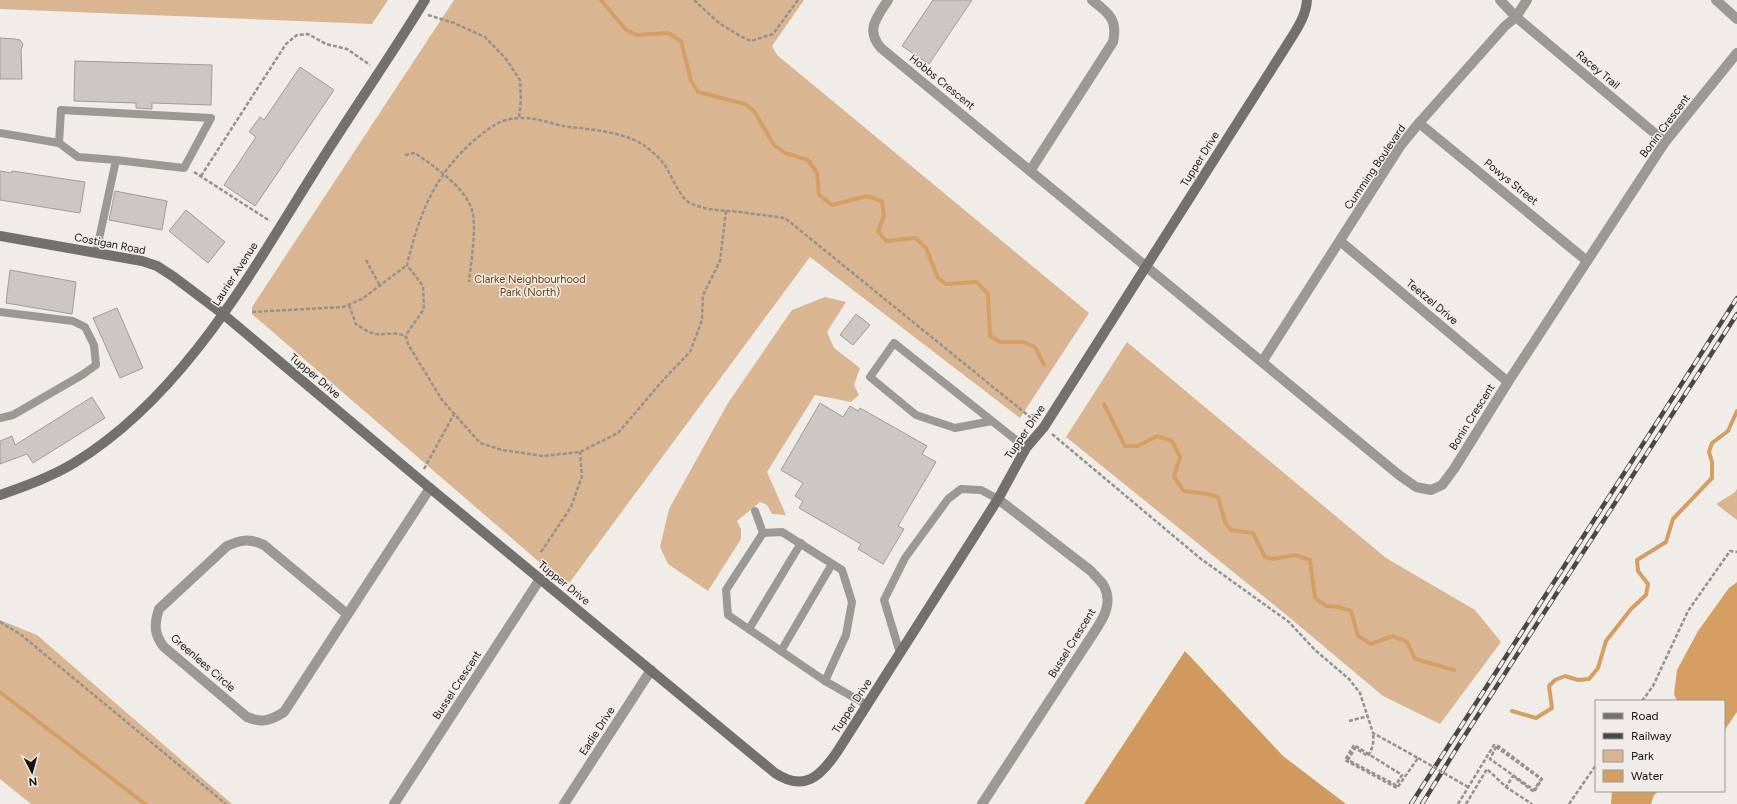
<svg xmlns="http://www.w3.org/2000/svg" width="1737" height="804" font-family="Figtree,sans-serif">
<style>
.green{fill:#d9b691}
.forest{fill:#d09a5e}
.water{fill:#d59f63}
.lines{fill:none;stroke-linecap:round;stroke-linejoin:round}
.stream{stroke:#d59f63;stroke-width:4}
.building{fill:#cbc7c3;stroke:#9f9c98}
.path{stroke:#94918e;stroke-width:2.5;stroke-dasharray:4 2;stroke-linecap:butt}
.lane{stroke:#9a9997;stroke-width:8}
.street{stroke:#9a9997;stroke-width:10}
.secondary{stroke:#73716e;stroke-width:10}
.rail-casing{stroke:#4a4846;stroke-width:4.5}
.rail{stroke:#f0ece8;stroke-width:3;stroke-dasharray:9;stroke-linecap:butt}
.path-bridge{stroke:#94918e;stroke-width:2.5;stroke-dasharray:4 2;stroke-linecap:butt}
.labels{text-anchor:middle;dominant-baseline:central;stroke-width:3;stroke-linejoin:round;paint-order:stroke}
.street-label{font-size:11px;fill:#171514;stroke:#f0ece8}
.park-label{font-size:11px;fill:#654112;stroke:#f0ece8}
</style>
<rect width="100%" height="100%" fill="#f0ece8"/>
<!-- green -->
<g class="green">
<path d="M0,0H388L372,24L0,9Z"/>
<path d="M454,0H804L772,46L777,55L1089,313L1020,418L810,257L567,586L252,314V307Z"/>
<path d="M825,297L846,302L827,332L834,348L860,368L854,385L859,395L851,402L815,395L767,472L786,515L772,514L767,505L760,502L737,521L741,529V539L708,591L668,564L660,547L669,509L728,403L792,310Z"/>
<path d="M1127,342L1386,558L1475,610L1501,642L1440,724L1383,696L1284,613L1066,437Z"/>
<path d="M1737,489V520L1716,504L1734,493Z"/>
<path d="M0,620L37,635L232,804H31L0,779Z"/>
</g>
<!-- forest -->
<path class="forest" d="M1185,651L1283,756L1346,804H1084Z"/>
<!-- water -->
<g class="water">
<path d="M1737,582V712L1724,731V701H1677L1674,694L1677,670L1698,631L1729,588Z"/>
<path d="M1612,791H1659L1654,795L1651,804H1611Z"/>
</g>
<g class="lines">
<!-- stream -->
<g class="stream">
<path d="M601,0L626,30L637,35L668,33L681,41L691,81L698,92L745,104L754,111L774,145L785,153L808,160L817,173L819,195L832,205L867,196L882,201L884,216L878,231L886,241L916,238L926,248L938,278L946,284L977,282L988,294L990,336L1000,342H1023L1035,347L1044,365"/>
<path d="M1104,404L1125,446H1138L1157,436L1172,441L1180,457L1174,477L1184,491L1208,494L1218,497L1225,522L1231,530L1253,533L1265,557L1273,559L1295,555L1310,560L1315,598L1326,606L1339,607L1351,611L1358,636L1371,644L1393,636L1407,642L1415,659L1454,670"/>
<path d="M0,692L145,804"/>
<path d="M1512,711L1536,718L1552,708L1549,686L1555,680L1565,676L1578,680L1589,679L1598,668L1606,641L1631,609L1646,595L1648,584L1638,571L1637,560L1666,542L1673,519L1712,478V462L1709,452L1712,443L1728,431L1737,411"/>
</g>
</g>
<!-- building -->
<g class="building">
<path d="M933,0H972L929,64L902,46Z"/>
<path d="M0,38L15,39L20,40L23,44L21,50L22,79H0Z"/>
<path d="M75,61L212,65L211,105L152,103V109L136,108V103L74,101Z"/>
<path d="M300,67L334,90L255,206L224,185L256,137L249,132L260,117L264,120Z"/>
<path d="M0,171L11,173L12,171L85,182L80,213L0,200Z"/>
<path d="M115,191L167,201L162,230L109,220Z"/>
<path d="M186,210L225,242L208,263L169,231Z"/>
<path d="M10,270L76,282L72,314L6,303Z"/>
<path d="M117,308L143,368L120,378L93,318Z"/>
<path d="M856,314L870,325L853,345L840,335Z"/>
<path d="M92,397L105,418L33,463L27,454L0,464V441L12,436L15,445Z"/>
<path d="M820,403L843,417L850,406L858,411L860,408L927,446L922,454L936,462L898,526L904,529L883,564L858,549L861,544L799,508L803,501L795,496L803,483L781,470Z"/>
</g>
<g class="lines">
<!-- path -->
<g class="path">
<path d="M694,0L719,23L740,36L751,41L773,34L798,0"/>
<path d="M428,15L454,23L485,37L506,59L520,80L521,100L519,118"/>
<path d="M405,155L415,153C434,166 469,190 473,214C476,236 471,260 469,282"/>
<path d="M194,172L270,221"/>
<path d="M201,176L286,44L297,35L308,34L326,44L347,49L370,65"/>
<path d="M726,211L720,261L703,295L702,320L690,352L664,379L618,433L580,452L543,456L502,450L480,443L442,400L408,344L406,337L408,332L424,309L423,286L407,265C419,214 435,173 477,138C492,126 500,119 520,118C538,117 552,125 570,127C594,130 625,132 645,146C651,151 659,157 663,163C671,172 679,198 690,203C706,211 722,210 740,212C755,214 770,216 785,218L1035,421"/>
<path d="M366,260L380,286"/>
<path d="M349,305L356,324C362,328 369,333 376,334C386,335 398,331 406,337"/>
<path d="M252,312L343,307L362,299L407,265"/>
<path d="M1052,434L1201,559L1289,622L1315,650L1349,679L1360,693L1373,733L1418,758L1397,788L1345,760L1354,745L1402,775L1396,785L1348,760L1355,748L1368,756C1373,748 1374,742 1373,733"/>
<path d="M424,469L454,414"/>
<path d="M541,552L571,507L582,476L580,452"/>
<path d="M0,622L20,634L226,804"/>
<path d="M1642,701L1653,686L1688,611L1730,551L1737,552"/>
<path d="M1349,721L1368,716"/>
<path d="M1458,804L1494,745L1496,747L1541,779L1534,790L1490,759L1497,745L1542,779L1534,792L1513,776L1506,787"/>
<path d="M1466,804L1487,769L1506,787L1532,804"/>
<path d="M1569,804L1596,765"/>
</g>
<!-- lane -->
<g class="lane">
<path d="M0,133L59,143L78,157L116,160L96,253"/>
<path d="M59,143L61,110L211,118L184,168L116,160"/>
<path d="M0,312L73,321L85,327L94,345L96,365L82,375L13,415L0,418"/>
<path d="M992,421L955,428L916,415L870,377L894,343L1026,448"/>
<path d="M755,511L763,533L726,590L728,615L825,681L867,705"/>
<path d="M763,533L782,532L842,570L852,602L846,635L825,681"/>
<path d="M749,629L801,543"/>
<path d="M781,651L832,564"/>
<path d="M900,653L884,600L905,558L948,499L961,489L981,490L998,499"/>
</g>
<!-- street -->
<g class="street">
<path d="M888,0C877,17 865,30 881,48L1399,475L1416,487L1431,490L1442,485L1454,469L1508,382L1665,142L1737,53"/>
<path d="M1500,0L1516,17L1665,142"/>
<path d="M1716,0L1737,19"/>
<path d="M1419,123L1587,261"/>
<path d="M1030,171L1113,42C1118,20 1109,13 1092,0"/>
<path d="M1340,241L1508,382"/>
<path d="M1262,362L1401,145L1419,123L1505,26L1516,17L1527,0"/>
<path d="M347,614L264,545C250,538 240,540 227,546L159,609C154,624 154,635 164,647L247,717C262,723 270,721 284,712L430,488"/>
<path d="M394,804L540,579"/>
<path d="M564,804L651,670"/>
<path d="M982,804L1091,637C1101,622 1114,605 1104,586C1101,581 1095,576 1091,571L998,499"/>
</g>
<!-- secondary -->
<g class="secondary">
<path d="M0,236L142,261L157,266L174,277L223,314L419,479L775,773C804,792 820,777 837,752L998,499L1026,448L1044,427L1285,48C1294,33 1306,18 1307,0"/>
<path d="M0,495C25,486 51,477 74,463C181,398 248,278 313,174C349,116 389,59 425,0"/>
</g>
<!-- rail casing -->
<g class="rail-casing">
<g id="rail">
<path d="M1411,804L1737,298"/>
<path d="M1422,804L1460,743L1737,314"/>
</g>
</g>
<!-- rail -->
<use href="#rail" class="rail"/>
<!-- path-bridge -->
<path class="path-bridge" d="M1418,758L1468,787"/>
</g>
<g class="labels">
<!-- street labels -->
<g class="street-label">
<text transform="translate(1598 70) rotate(40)">Racey Trail</text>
<text transform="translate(942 82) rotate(39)">Hobbs Crescent</text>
<text transform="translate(1665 126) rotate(-53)">Bonin Crescent</text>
<text transform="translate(1200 159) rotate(-58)">Tupper Drive</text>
<text transform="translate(1375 167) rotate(-56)">Cumming Boulevard</text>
<text transform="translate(1511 182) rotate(39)">Powys Street</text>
<text transform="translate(110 244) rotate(11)">Costigan Road</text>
<text transform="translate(235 274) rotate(-57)">Laurier Avenue</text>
<text transform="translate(1432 302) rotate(40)">Teetzel Drive</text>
<text transform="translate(315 376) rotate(40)">Tupper Drive</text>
<text transform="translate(1472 417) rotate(-58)">Bonin Crescent</text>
<text transform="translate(1025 432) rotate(-56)">Tupper Drive</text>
<text transform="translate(564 583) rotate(39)">Tupper Drive</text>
<text transform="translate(1072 643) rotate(-58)">Bussel Crescent</text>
<text transform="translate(203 663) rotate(41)">Greenlees Circle</text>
<text transform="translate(457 685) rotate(-57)">Bussel Crescent</text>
<text transform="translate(852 706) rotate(-57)">Tupper Drive</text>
<text transform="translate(597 731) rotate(-57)">Eadie Drive</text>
</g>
<!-- park labels -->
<g class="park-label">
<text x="530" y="279">Clarke Neighbourhood<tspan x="530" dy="13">Park (North)</tspan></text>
</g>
</g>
<!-- legend -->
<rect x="1595" y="700" width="130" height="92" fill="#f0ece8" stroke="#999693"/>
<rect x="1603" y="713" width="20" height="6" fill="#73716e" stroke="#999693"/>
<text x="1631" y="720" font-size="12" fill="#171514">Road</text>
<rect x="1603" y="733" width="20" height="6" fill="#4a4846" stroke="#999693"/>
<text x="1631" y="740" font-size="12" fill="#171514">Railway</text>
<rect x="1603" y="750" width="20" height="12" fill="#d9b691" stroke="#999693"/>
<text x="1631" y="760" font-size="12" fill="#171514">Park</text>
<rect x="1603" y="770" width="20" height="12" fill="#d59f63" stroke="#999693"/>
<text x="1631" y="780" font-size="12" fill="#171514">Water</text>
<!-- north arrow -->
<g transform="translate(32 772) rotate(174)" stroke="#f0ece8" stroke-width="3" paint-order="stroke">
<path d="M0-3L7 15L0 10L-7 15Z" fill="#171514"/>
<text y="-6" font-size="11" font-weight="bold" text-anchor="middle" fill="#171514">N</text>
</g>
</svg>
